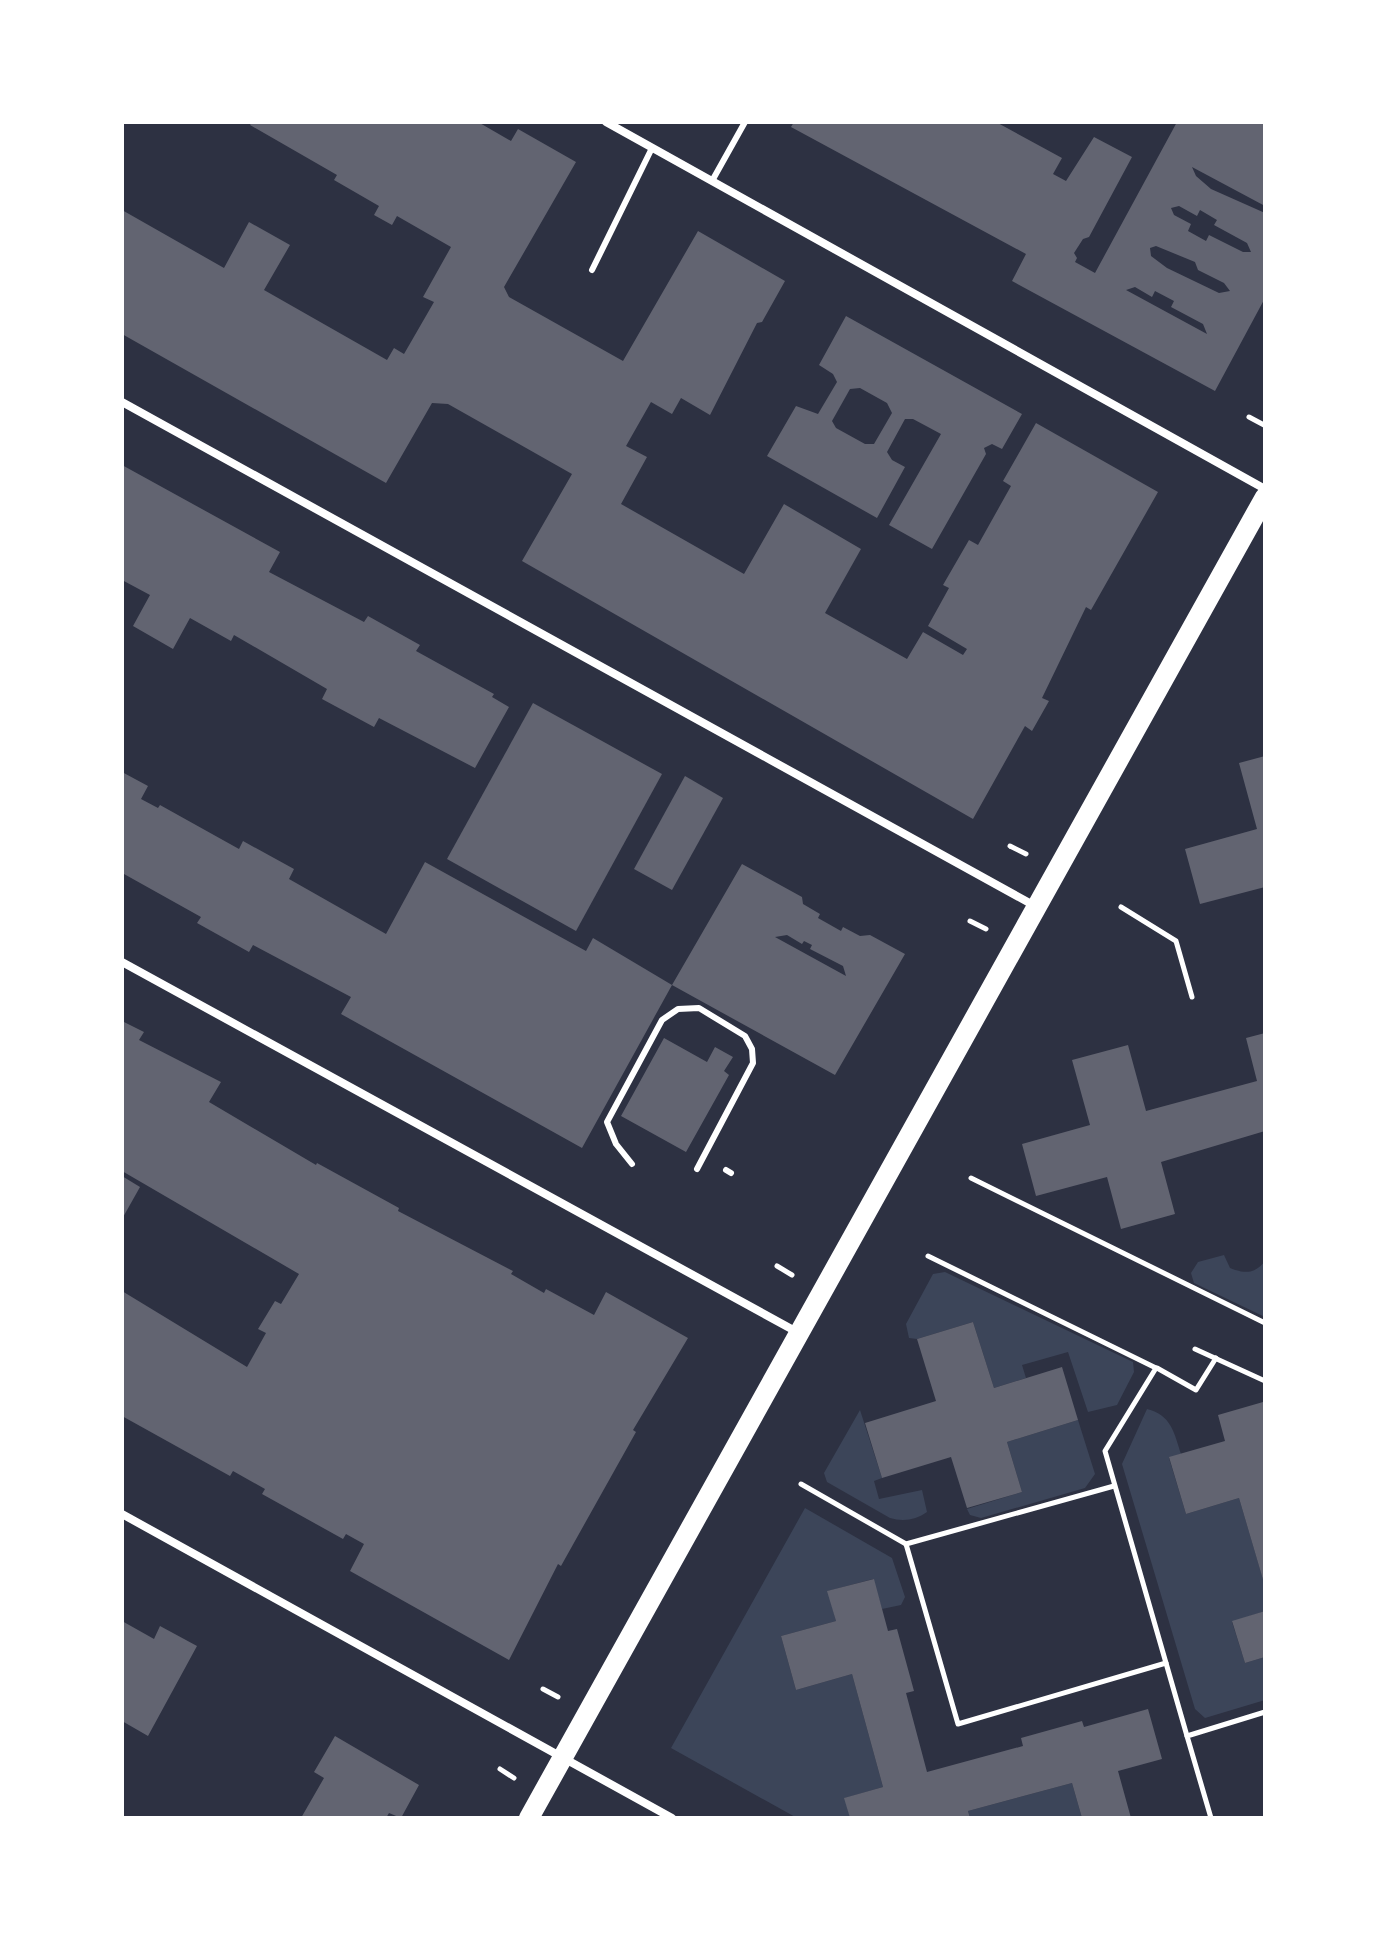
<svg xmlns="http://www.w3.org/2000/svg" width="1387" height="1940" font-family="'Source Sans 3',sans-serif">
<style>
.green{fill:#3c4559}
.building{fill:#626471;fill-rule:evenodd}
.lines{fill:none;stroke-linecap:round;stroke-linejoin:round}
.path{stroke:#fff;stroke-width:5}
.service{stroke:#fff;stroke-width:6}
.minor{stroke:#fff;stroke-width:8}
.primary{stroke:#fff;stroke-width:20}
</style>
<rect width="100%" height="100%" fill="#2d3142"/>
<!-- green -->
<g class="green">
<path d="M1224,1255L1230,1268C1245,1274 1255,1274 1265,1261V1317L1194,1283L1191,1273L1198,1262Z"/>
<path d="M945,1272L1133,1362L1134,1372L1117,1405L1088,1412L1068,1352L1022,1365L1026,1378L994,1388L973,1322L917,1339L909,1338L906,1324L933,1274Z"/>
<path d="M1147,1409C1171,1415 1174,1432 1181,1454L1169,1458L1186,1514L1239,1498L1265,1586V1611L1232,1622L1245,1663L1265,1657V1700L1205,1718L1195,1709L1122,1464Z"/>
<path d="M860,1410L882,1478L874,1481L879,1499L922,1490L927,1512C916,1520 903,1522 890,1518L827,1482L824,1473Z"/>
<path d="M1078,1420L1095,1474L1085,1488L981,1518L970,1515L967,1509L1022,1492L1007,1442Z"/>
<path d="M805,1508L892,1558L905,1597L901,1605L882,1609L873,1579L828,1591L836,1621L781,1636L796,1690L852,1674L883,1787L845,1798L850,1818H797L671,1748Z"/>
<path d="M1072,1783L1082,1818H970L968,1811Z"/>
</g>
<!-- building -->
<g class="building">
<path d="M252,122H478L511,141L518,129L576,162L504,287L509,297L623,361L698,231L785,281L762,322L757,323L710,415L681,398L672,414L651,402L626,446L647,457L621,504L744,574L784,504L861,549L825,613L907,659L923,632L963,655L967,649L928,626L949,588L943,585L969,540L978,545L1011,486L1003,481L1036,423L1158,492L1091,610L1086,607L1042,698L1049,701L1032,731L1025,726L973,819L522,561L572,474L448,404L432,403L386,483L122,334V210L224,268L249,222L290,245L264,290L387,360L394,348L404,354L434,302L423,297L451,247L397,216L392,225L374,215L379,206L334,180L337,175L250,125Z"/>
<path d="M794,122H996L1062,158L1053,174L1066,181L1094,137L1132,157L1089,237L1083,239L1074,253L1077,258L1075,262L1095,273L1177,122H1265V206L1192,167L1196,176L1211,189L1265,213V298L1215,391L1012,281L1026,254L791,127ZM1179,206L1197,216L1200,210L1217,220L1214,225L1247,243L1251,252H1243L1209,235L1206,241L1188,231L1191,224L1174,215L1171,208ZM1156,246L1195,262L1198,270L1224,283L1230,291L1219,293L1167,268L1151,256L1150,248ZM1135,287L1152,297L1155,291L1174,301L1171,307L1203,324L1207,334L1126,290Z"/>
<path d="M846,316L1022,414L1002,449L992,444L984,448L986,454L932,549L889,525L941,434L928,427L913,419H905L887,452L892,460L905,467L877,518L767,456L796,406L818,414L837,382L833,374L819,365ZM860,388L887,403L892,413L874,444H865L836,428L832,421L850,389Z"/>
<path d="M122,465L280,552L269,572L364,622L368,616L420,645L416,651L494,694L492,697L509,707L475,768L379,718L374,727L322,699L327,689L234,635L231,641L190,618L173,649L133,626L150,595L122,580Z"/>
<path d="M533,703L662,774L576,931L447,859Z"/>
<path d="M1265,756V887L1200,904L1185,849L1257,829L1239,763Z"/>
<path d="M122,772L148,786L141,799L158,808L160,805L239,849L243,841L294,869L289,879L386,934L425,862L586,951L593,938L672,985L582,1148L341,1014L351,997L253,945L249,952L197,923L201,917L124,874Z"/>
<path d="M685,776L723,798L672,890L634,869Z"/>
<path d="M742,864L802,897L803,904L820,914L818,918L841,931L843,927L860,936L870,935L905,954L835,1075L672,985ZM787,935L802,944L804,941L812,945L810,949L843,966L846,976L775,937Z"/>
<path d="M122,1021L144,1032L139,1040L221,1082L209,1102L316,1165L317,1163L399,1208L398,1211L513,1271L511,1274L544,1293L546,1289L594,1315L606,1292L688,1338L633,1430L636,1432L561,1566L558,1564L509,1660L350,1571L364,1544L346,1534L343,1539L262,1494L265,1489L233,1471L230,1476L122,1416V1291L247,1367L266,1333L258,1329L275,1301L281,1304L299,1274L122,1171Z"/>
<path d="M1265,1033V1131L1161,1162L1175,1214L1121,1229L1107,1177L1036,1196L1022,1144L1090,1125L1072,1060L1128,1045L1146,1111L1257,1081L1246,1038Z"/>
<path d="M664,1038L707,1062L715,1047L733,1057L724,1071L729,1075L686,1152L621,1116Z"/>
<path d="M122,1176L140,1187L122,1219Z"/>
<path d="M973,1322L994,1388L1062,1367L1078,1420L1007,1442L1022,1492L967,1508L951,1457L882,1478L865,1423L936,1401L917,1339Z"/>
<path d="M1263,1402L1265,1411L1264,1583L1239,1498L1186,1514L1169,1457L1225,1441L1218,1415Z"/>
<path d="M874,1579L888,1631L897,1629L914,1691L906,1693L927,1772L1023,1746L1021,1738L1082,1721L1084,1727L1148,1709L1162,1759L1118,1771L1131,1818H1082L1072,1783L968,1811L970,1818H850L844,1798L883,1787L852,1674L796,1690L781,1636L836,1621L827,1591Z"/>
<path d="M1265,1611V1657L1245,1663L1232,1621Z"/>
<path d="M122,1621L154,1639L160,1626L197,1646L148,1736L122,1721Z"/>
<path d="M335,1736L419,1785L401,1818L389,1813L386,1818H301L324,1778L314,1772Z"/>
</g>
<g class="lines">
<!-- path -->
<g class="path">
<path d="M1249,417L1264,425"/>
<path d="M1010,846L1026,854"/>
<path d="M1121,907L1176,941L1192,997"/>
<path d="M970,921L986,929"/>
<path d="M971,1178L1265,1323"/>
<path d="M928,1256L1156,1368L1105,1451L1187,1736"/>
<path d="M777,1266L792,1275"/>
<path d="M1195,1349L1265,1381"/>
<path d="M1157,1368L1196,1390L1216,1358"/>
<path d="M801,1484L906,1544L1114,1486"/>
<path d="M906,1544L958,1724L1166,1663"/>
<path d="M543,1689L558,1697"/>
<path d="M500,1769L514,1778"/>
<path d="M1211,1818L1187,1736L1265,1712"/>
</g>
<!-- service -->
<g class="service">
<path d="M712,181L745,122"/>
<path d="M592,270L652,148"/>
<path d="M632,1164L616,1144L607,1122L662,1020L678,1009L699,1008L745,1036L752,1049L753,1063L697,1169"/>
<path d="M726,1170L731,1173"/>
</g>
<!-- minor -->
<g class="minor">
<path d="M606,122L1265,489"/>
<path d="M122,402L1035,906"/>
<path d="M122,962L797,1332"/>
<path d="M122,1514L672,1818"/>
</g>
<!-- primary -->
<path class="primary" d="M529,1818L1265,497"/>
</g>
<!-- border -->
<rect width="1387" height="1940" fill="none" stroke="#ffffff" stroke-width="248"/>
</svg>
